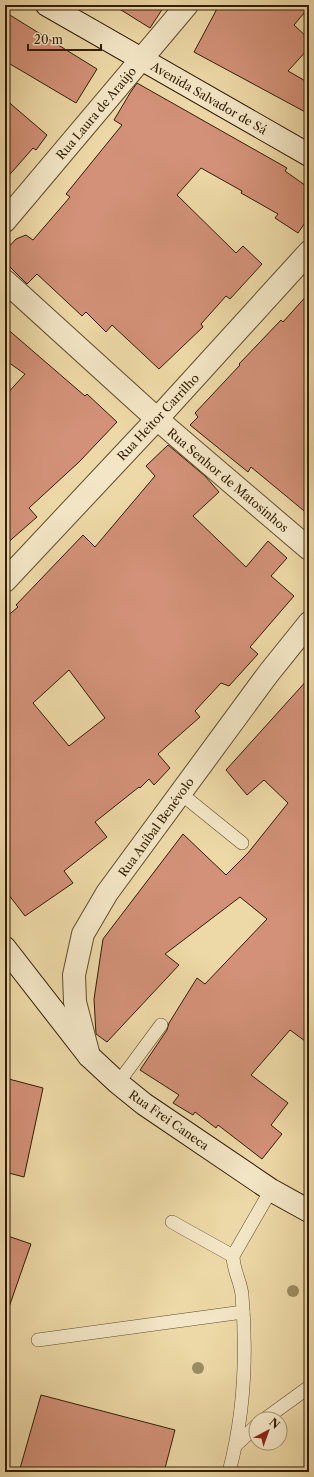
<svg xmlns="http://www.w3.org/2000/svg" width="314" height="1477" font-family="'Libre Caslon Text',serif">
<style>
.building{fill:#d29178;stroke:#311d03;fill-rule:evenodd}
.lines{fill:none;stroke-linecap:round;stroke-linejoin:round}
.service-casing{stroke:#604c2c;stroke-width:14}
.minor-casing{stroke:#604c2c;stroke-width:24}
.secondary-casing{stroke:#311d03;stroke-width:24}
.service{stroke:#f3e6c6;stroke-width:13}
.minor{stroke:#f3e6c6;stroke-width:22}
.secondary{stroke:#f3e6c6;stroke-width:22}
.tree{fill:#9c8d63}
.labels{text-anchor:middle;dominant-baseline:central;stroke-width:3;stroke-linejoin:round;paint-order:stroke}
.street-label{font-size:12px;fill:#311d03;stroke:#f3e6c6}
</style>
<rect width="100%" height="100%" fill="#edd9a7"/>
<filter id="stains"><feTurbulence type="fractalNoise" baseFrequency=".005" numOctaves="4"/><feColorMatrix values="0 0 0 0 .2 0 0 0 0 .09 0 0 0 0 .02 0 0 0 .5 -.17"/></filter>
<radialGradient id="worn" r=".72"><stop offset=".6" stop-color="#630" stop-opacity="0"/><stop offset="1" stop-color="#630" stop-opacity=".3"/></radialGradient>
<!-- building -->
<g class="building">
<path d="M113,5H165L150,28Z"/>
<path d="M219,5H309V7L294,25L309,39V48L288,71L309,83V114L194,52Z"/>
<path d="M5,12L97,69L76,103L5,61Z"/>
<path d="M137,83L287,168L285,171L309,188V217L298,233L275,218L278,214L241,193L242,191L201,168L177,195L236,253L243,246L262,264L230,299L226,296L201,324L203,327L159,369L112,325L106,332L86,312L82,316L37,274L27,284L6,263L5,251L16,239L26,235L33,240L70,197L66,194L122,125L114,120L130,93Z"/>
<path d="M5,99L47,135L36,150L33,148L5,180Z"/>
<path d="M309,293V515L251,467L248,472L190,425L198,417L195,413L240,365L239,364L281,320L283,322Z"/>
<path d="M5,327L85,396L87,394L117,422L79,462L29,508L37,517L5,545V396L25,374L5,360Z"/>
<path d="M168,445L205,476L219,492L193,516L246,567L268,541L287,558L271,576L294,596L250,647L258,654L229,686L221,683L195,711L200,717L158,754L170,768L154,785L149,779L140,788L139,787L95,822L107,837L64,871L73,883L25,916L5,890V618L18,607L16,605L83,535L95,547L155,476L146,466ZM69,670L105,718L69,746L33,703Z"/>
<path d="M309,678V1044L290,1030L251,1075L288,1103L271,1125L282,1134L262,1159L218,1125L216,1128L195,1112L193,1115L173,1103L179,1095L140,1070L167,1030L169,1023L197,978L205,984L267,919L240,897L165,954L179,965L107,1042L96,1034L94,999L103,939L183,834L226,875L248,853L288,803L264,780L247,795L226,770Z"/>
<path d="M5,1078L43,1088L24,1177L5,1172Z"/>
<path d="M5,1235L31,1244L8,1310L5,1309Z"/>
<path d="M41,1395L175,1430L164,1472H19Z"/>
</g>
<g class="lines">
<!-- service casing -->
<g class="service-casing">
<g id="service">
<path d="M180,793L242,843"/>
<path d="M118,1083L161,1025"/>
<path d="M172,1222L233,1256"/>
<path d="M38,1340L243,1312"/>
<path d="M265,1419L309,1387"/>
<path d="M236,1445L256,1426"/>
<path d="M229,1472C244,1416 247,1353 242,1295C241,1282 233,1270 233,1256L271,1190"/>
</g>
</g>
<!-- minor casing -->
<g class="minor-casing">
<g id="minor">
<path d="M5,221L187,5"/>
<path d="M5,281L157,419L309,549"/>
<path d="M5,581L157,419L309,252"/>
<path d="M89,1056L75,1002L74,975L83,934L107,893L268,674L309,623"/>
</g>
</g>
<!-- secondary casing -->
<g class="secondary-casing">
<g id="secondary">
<path d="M47,5L309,155"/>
<path d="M5,948L89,1056L118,1083L144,1104L271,1190L309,1211"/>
</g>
</g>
<!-- service -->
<use href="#service" class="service"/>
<!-- minor -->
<use href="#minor" class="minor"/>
<!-- secondary -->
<use href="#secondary" class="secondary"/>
</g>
<!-- trees -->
<g class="tree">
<circle cx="293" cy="1291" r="6"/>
<circle cx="198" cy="1368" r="6"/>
</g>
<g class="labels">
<!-- street labels -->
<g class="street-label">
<text transform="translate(209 98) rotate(30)">Avenida Salvador de Sá</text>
<text transform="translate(96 113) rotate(-50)">Rua Laura de Araújo</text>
<text transform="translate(158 417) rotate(-47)">Rua Heitor Carrilho</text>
<text transform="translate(228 480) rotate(40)">Rua Senhor de Matosinhos</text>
<text transform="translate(156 827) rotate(-54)">Rua Aníbal Benévolo</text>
<text transform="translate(169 1120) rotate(35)">Rua Frei Caneca</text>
</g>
</g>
<!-- margin -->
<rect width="314" height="1477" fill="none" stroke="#edd9a7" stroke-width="20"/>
<rect x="6" y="6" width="302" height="1465" fill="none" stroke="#311d03" stroke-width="2"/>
<rect x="10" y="10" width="294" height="1457" fill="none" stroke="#311d03"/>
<!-- north arrow -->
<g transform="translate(268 1431) rotate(41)"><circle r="19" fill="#f3e6c6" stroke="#a59678"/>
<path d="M0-3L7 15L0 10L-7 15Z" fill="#8f2418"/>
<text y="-6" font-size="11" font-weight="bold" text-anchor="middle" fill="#311d03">N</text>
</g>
<!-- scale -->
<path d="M28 44v6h73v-6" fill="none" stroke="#311d03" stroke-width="2"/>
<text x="34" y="44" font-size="12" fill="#311d03" stroke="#f3e6c6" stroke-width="3" paint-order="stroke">20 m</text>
<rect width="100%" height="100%" filter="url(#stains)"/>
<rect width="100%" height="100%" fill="url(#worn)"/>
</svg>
